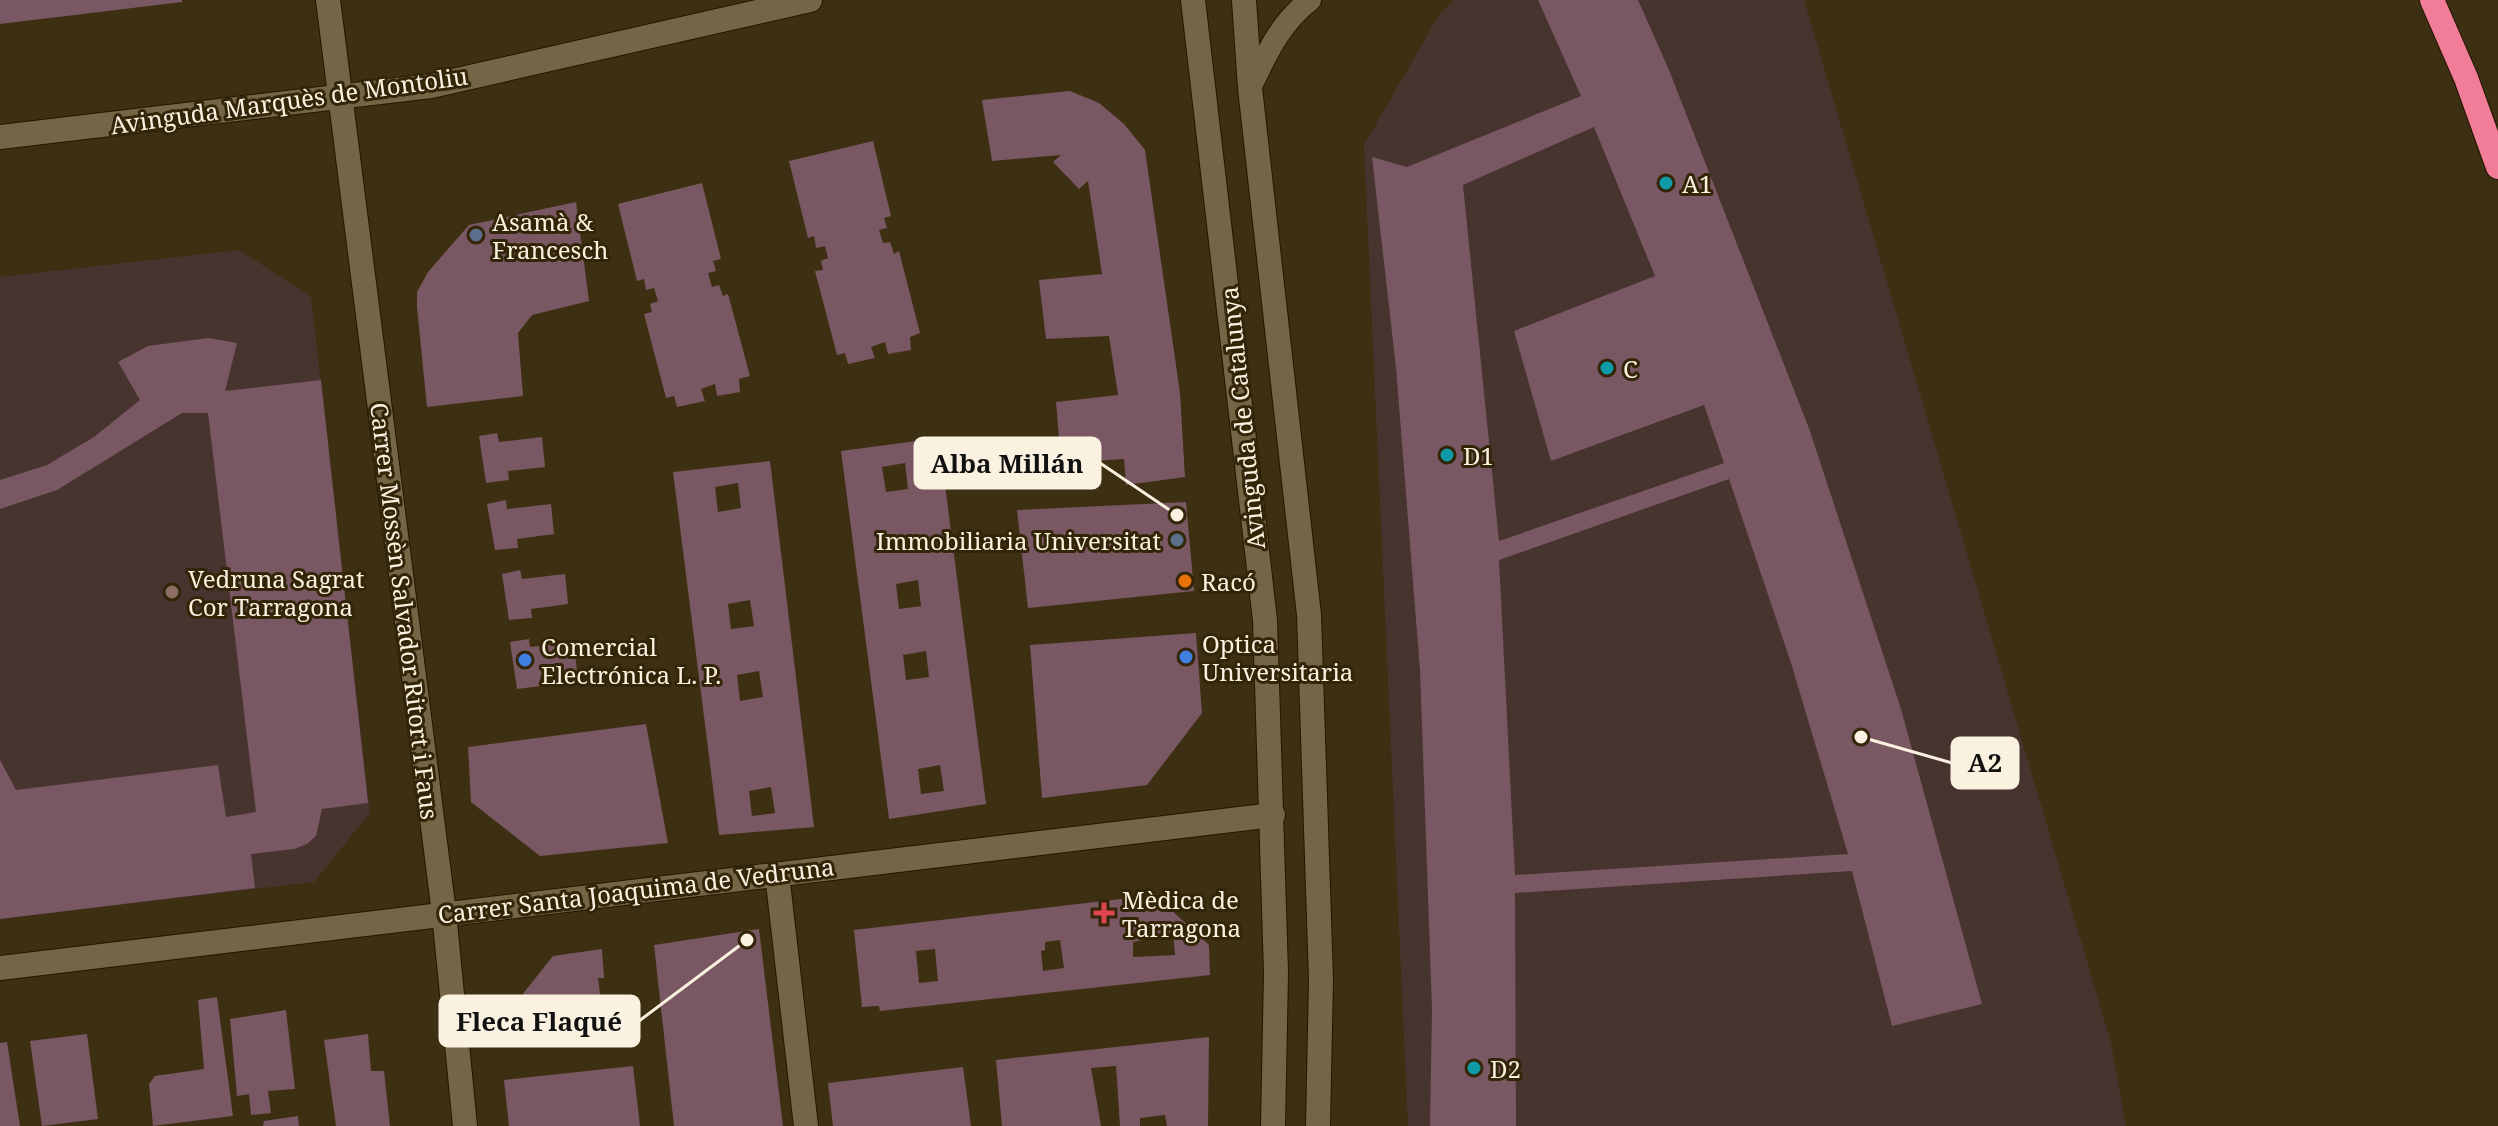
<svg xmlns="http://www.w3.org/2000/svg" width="2498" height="1126" font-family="'Noto Serif',serif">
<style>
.education{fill:#47342e}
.building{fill:#795763;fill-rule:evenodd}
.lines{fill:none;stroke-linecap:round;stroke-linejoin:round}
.lane-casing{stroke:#241600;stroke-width:24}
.street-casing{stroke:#241600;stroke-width:26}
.highway-casing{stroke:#241600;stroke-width:26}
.lane{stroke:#756547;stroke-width:22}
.street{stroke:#756547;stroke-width:24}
.highway{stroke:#f27d99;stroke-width:24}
.culture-dot{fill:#0f9aa8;stroke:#332507;stroke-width:3}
.service-dot{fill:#5c6f8a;stroke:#332507;stroke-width:3}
.food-dot{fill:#e8710a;stroke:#332507;stroke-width:3}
.education-dot{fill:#8d6e63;stroke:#332507;stroke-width:3}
.shop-dot{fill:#3f7fe0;stroke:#332507;stroke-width:3}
.health-dot{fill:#e0444e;stroke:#332507;stroke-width:3}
.labels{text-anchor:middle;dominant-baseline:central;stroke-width:6;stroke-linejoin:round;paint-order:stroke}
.street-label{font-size:24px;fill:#faf1e0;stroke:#332507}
.poi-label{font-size:24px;fill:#faf1e0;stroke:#332507;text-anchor:start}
.leader{fill:none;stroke:#faf1e0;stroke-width:3}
.callout-dot{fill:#faf1e0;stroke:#332507;stroke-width:3}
.callout{fill:#faf1e0;stroke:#faf1e0;stroke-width:3}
.callout-label{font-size:26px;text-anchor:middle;font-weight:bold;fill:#111}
</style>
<rect width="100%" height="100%" fill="#3d2f11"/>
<!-- education -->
<g class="education">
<path d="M1454,0H1804L2111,1043L2126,1126H1408L1364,145L1439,15Z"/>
<path d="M239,250L311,297L370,813L314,882L0,919V277Z"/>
</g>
<!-- building -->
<g class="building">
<path d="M0,0H182V2L0,24Z"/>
<path d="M1538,0H1638L1669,70L1810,431L1901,709L1982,1004L1892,1026L1852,871L1515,893L1516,1126H1430L1432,1009L1420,670L1396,368L1372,157L1407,167L1581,96ZM1594,127L1655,276L1514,331L1551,461L1704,405L1724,463L1499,541L1463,185ZM1729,479L1791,663L1848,854L1515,875L1499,560Z"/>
<path d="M1070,91L1099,103L1124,124L1145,150L1180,393L1185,477L1126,485L1124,459L1061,463L1056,402L1118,395L1109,336L1046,339L1039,280L1102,274L1088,181L1079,189L1053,162L1061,155L992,161L982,100Z"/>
<path d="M873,141L891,216L884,218L887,228L879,230L883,243L890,242L894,254L899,251L920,333L910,337L911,350L888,354L885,342L871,347L875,358L848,364L845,353L837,355L815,271L823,270L821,261L828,258L825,246L816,248L814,236L808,238L789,161Z"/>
<path d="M702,183L721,259L713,261L716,271L708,273L712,287L719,285L723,296L728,294L750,376L739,379L740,392L717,396L715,384L701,389L705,401L677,407L674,396L666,398L644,314L652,312L650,304L658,301L654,288L646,290L644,279L637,281L618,204Z"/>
<path d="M576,202L589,301L532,315L518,333L523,396L427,407L417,307V292L428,272L469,225Z"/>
<path d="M208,338L237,343L225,391L321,380L368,803L322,809L316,836L307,844L294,849L251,854L255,888L0,919V760L16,790L218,765L226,817L256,812L208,413H182L57,490L0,509V480L47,465L94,437L140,400L118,362L148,346Z"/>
<path d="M497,433L499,442L542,437L545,467L508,471L509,480L486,483L479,436Z"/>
<path d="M939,438L986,804L889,819L841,451ZM905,463L908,489L886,492L882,467ZM918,580L921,606L899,609L896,584ZM926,651L929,677L906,680L903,655ZM940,765L944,791L921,794L918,769Z"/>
<path d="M770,461L814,827L719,835L673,472ZM738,483L741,508L718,512L715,487ZM750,600L754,626L731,629L728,604ZM759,671L763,697L740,701L737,675ZM771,787L775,813L752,816L749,791Z"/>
<path d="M506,500L507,509L551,504L554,534L517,539L518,548L495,550L487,504Z"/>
<path d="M1186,502L1194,591L1028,608L1017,510Z"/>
<path d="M520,570L522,579L565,574L568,604L531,609L532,618L509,620L502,574Z"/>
<path d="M1196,633L1202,713L1147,785L1042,798L1030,645Z"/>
<path d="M529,639L530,647L574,642L577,672L540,677L541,686L517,689L510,642Z"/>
<path d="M646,724L668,843L540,856L471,802L468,747Z"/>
<path d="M1155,895L1209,945L1210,975L880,1011L879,1006L862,1007L854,930ZM1173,933L1175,955L1133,957V942ZM1060,940L1064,968L1043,971L1041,951L1045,950V942ZM935,949L938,981L919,983L916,951Z"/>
<path d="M759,929L783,1126H674L654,945Z"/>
<path d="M602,949L604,978H598L602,1011L609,1010L611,1030L587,1034L586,1028L546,1037L543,1030L524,1034L525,1041L501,1044L498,1025L553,956Z"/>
<path d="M217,997L233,1116L153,1126L149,1084L155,1076L204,1069L198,1000Z"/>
<path d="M286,1010L295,1089L268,1091L271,1113L251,1115L249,1094L237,1096L230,1019Z"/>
<path d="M87,1034L98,1119L42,1126L30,1041Z"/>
<path d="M368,1034L371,1071H384L390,1126H336L324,1040Z"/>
<path d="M1209,1037L1208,1126H1167L1165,1115L1140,1118V1126H1120L1116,1066L1091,1068L1101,1126H1002L996,1060Z"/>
<path d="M7,1042L20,1126H0V1043Z"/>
<path d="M633,1066L640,1126H509L504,1080Z"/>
<path d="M963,1067L971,1126H833L828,1083Z"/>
<path d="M298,1116L299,1126H263L264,1121Z"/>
</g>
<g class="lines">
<!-- lane casing -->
<g class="lane-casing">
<path id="lane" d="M1250,88C1266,55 1280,23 1310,0"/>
</g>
<!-- street casing -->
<g class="street-casing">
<g id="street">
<path d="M328,0L444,913L465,1126"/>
<path d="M1193,0L1265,620L1276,973L1273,1126"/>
<path d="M1244,0L1250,88L1309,615L1321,979L1318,1126"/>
<path d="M0,137L431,86L810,0"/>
<path d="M777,874L806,1126"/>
<path d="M0,968L1273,815"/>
</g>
</g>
<!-- highway casing -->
<g class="highway-casing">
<path id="highway" d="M2432,0L2466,78L2498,167"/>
</g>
<!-- lane -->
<use href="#lane" class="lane"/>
<!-- street -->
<use href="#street" class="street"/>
<!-- highway -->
<use href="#highway" class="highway"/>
</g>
<!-- markers -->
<g class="culture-dot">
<circle cx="1666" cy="183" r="8"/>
<circle cx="1607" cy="368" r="8"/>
<circle cx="1447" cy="455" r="8"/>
<circle cx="1474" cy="1068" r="8"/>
</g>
<g class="service-dot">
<circle cx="476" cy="235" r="8"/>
<circle cx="1177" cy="540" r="8"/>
</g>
<circle class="food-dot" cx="1185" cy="581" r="8"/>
<circle class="education-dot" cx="172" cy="592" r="8"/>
<g class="shop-dot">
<circle cx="1186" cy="657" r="8"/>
<circle cx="525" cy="660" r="8"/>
</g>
<path class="health-dot" d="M1100 901h8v8h8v8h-8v8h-8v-8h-8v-8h8z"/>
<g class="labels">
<!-- street labels -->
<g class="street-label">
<text transform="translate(289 100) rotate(-8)">Avinguda Marquès de Montoliu</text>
<text transform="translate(1242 418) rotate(-96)">Avinguda de Catalunya</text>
<text transform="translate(405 611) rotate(83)">Carrer Mossèn Salvador Ritort i Faus</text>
<text transform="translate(636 890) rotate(-7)">Carrer Santa Joaquima de Vedruna</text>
</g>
<!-- poi labels -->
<g class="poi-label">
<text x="1682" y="183">A1</text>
<text x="492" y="221">Asamà &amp;<tspan x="492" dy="28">Francesch</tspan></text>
<text x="1623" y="368">C</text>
<text x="1463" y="455">D1</text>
<text x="1161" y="540" text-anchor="end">Immobiliaria Universitat</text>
<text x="188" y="578">Vedruna Sagrat<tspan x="188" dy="28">Cor Tarragona</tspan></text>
<text x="1201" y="581">Racó</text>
<text x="1202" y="643">Optica<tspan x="1202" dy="28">Universitaria</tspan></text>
<text x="541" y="646">Comercial<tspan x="541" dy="28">Electrónica L. P.</tspan></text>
<text x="1122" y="899">Mèdica de<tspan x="1122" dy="28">Tarragona</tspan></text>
<text x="1490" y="1068">D2</text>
</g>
</g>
<!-- callouts -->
<path class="leader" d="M1177 515L1100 463M1861 737L1952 763M747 940L639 1021"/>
<g class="callout-dot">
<circle cx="1177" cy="515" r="8"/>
<circle cx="1861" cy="737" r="8"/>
<circle cx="747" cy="940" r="8"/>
</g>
<g class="callout">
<rect x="915" y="438" width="185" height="50" rx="8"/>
<rect x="1952" y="738" width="66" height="50" rx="8"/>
<rect x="440" y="996" width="199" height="50" rx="8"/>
</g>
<g class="callout-label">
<text x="1007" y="473">Alba Millán</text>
<text x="1985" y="772">A2</text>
<text x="539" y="1031">Fleca Flaqué</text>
</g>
</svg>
